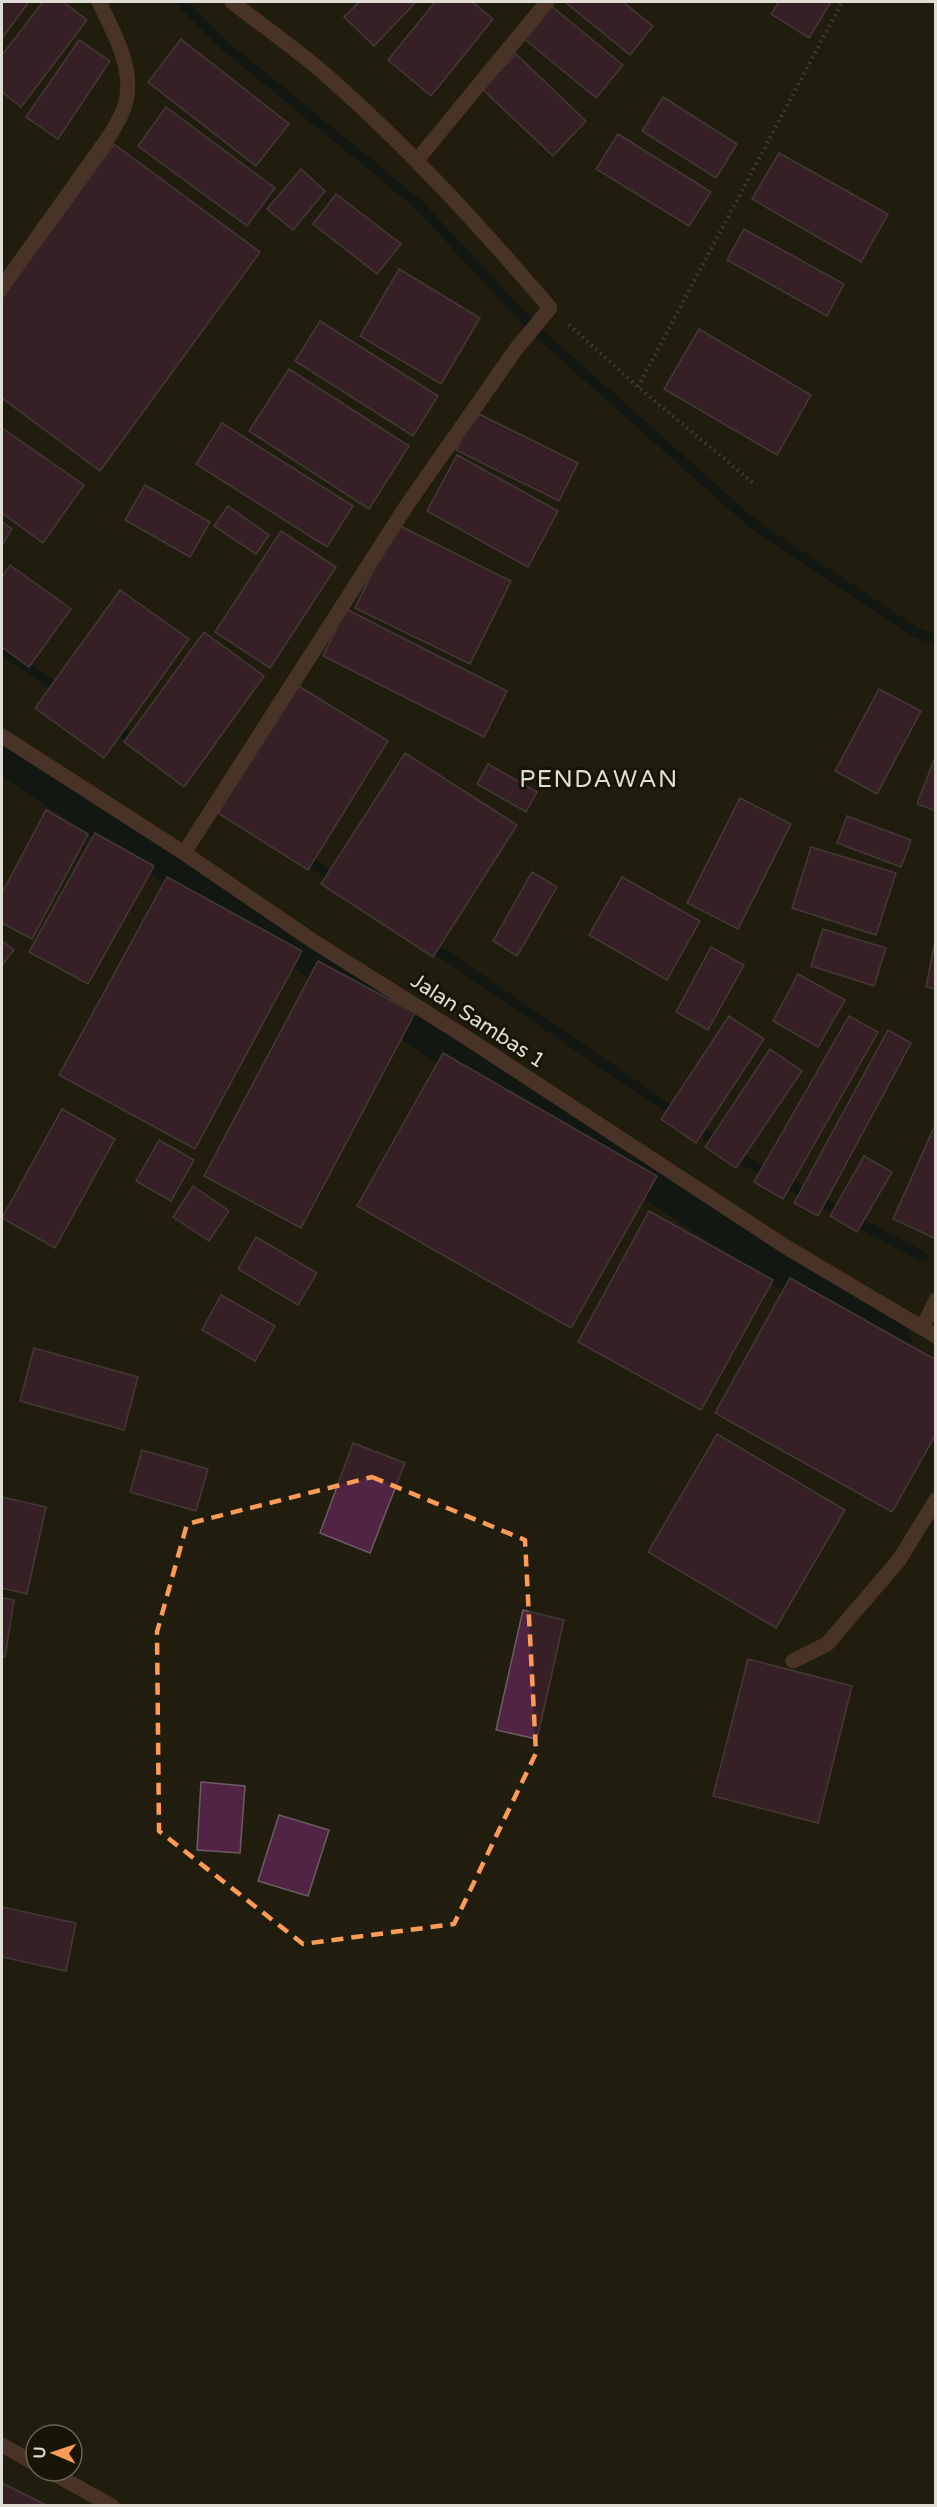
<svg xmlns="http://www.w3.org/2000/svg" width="937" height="2507" font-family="'Varela Round',sans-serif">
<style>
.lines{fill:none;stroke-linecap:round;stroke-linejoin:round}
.stream{stroke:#001118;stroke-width:10}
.canal{stroke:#001118;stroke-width:38}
.building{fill:#512443;stroke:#6c5b66;stroke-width:1.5}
.path{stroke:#6d695d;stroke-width:4;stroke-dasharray:1.5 4.5;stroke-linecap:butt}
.minor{stroke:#7b4e45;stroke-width:15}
.marked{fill:none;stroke:#fe9c57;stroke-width:4.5;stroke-dasharray:12 8;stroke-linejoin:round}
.labels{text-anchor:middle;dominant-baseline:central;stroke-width:6;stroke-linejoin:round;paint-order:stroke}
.street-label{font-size:21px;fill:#e0ddd4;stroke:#181406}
.quarter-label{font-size:24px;letter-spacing:1.5px;fill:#e0ddd4;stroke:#181406}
</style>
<rect width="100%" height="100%" fill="#211d0f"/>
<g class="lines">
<!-- stream -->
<g class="stream">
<path d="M181,2L224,45L417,203L533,328L753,524L915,632L936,640"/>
<path d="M2,650L63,692"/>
<path d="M111,725L140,745"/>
<path d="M300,855L339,882"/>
<path d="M426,942L678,1115"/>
<path d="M693,1125L745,1161L923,1257"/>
</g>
<!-- canal -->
<path class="canal" d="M2,754L893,1340"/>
</g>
<!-- building -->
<g class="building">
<path d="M2,2H29L2,38Z"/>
<path d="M43,2H63L87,20L21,107L2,92V55Z"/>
<path d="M359,2H416L374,46L344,17Z"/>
<path d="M435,2H472L493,19L431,96L388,60Z"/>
<path d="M565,2H623L653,26L630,55Z"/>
<path d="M779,2H831L809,38L771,14Z"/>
<path d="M549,4L623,65L596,98L522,37Z"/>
<path d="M181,39L289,124L256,166L148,82Z"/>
<path d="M79,40L110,61L58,139L26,117Z"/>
<path d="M516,54L586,121L553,156L482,89Z"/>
<path d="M663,97L737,144L716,178L642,131Z"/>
<path d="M166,107L275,188L247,226L138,146Z"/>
<path d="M618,134L711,192L689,226L596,169Z"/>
<path d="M114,144L260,252L100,471L2,398V298Z"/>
<path d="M779,153L888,214L861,262L752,199Z"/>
<path d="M301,169L325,191L293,230L267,209Z"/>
<path d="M336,194L401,244L377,274L313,224Z"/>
<path d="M744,229L844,284L827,316L727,260Z"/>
<path d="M399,269L480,318L441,384L360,336Z"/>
<path d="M320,321L438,396L413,436L295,361Z"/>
<path d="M699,329L811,395L777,455L664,389Z"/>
<path d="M289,369L409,446L369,509L249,431Z"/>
<path d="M475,412L578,463L559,501L456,450Z"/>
<path d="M222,423L353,506L327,547L196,464Z"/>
<path d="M2,428L84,485L43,543L2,513Z"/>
<path d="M457,455L558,511L528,567L427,511Z"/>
<path d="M145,485L210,522L190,557L125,520Z"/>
<path d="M228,506L269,535L256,554L214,526Z"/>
<path d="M2,522L12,529L2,545Z"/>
<path d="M396,524L511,581L470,664L355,608Z"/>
<path d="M281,531L336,567L270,668L215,632Z"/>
<path d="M10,565L71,609L29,667L2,647V577Z"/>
<path d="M120,590L189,639L104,758L35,708Z"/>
<path d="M346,609L507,691L484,737L323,656Z"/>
<path d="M204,632L264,676L184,787L124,742Z"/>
<path d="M297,685L388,741L308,870L218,813Z"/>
<path d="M879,689L921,711L877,794L835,771Z"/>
<path d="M405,753L517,825L433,957L321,884Z"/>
<path d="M936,755V811L917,804Z"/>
<path d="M488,764L537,792L526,812L477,784Z"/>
<path d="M740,798L791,824L738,929L687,903Z"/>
<path d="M46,810L88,834L32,939L2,923V893Z"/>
<path d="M847,816L911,840L901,867L837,843Z"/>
<path d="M95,833L154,866L88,984L29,952Z"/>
<path d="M811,847L896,873L876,935L792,908Z"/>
<path d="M532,872L557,887L517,956L493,941Z"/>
<path d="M167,877L302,951L195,1149L59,1075Z"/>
<path d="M622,877L700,921L667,980L589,935Z"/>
<path d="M823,929L886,948L874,986L811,966Z"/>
<path d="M936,936V989L926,987Z"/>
<path d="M2,941L14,950L2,965Z"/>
<path d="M711,947L744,965L708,1030L676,1012Z"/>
<path d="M318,961L415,1013L301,1228L204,1176Z"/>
<path d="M798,974L845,1000L818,1047L773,1021Z"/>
<path d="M729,1016L764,1039L696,1143L661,1119Z"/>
<path d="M849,1016L878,1032L783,1199L754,1182Z"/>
<path d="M888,1030L911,1043L818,1216L794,1203Z"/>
<path d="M770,1049L802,1071L736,1168L705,1147Z"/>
<path d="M443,1053L657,1176L571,1328L357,1206Z"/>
<path d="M62,1109L115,1139L55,1248L2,1218Z"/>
<path d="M936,1123V1239L893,1219Z"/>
<path d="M159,1140L194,1160L171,1201L136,1181Z"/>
<path d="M864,1156L892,1172L857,1232L830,1216Z"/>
<path d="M193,1186L229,1211L209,1241L173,1217Z"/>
<path d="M649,1211L773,1280L701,1410L578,1342Z"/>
<path d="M256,1237L317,1273L298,1305L238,1269Z"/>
<path d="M790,1278L936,1360V1434L892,1512L715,1413Z"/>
<path d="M221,1295L275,1326L255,1361L202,1330Z"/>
<path d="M34,1348L138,1377L124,1430L20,1401Z"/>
<path d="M717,1434L845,1510L776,1628L648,1552Z"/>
<path d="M353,1443L405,1463L370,1553L320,1533Z"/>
<path d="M142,1450L208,1469L196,1511L130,1492Z"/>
<path d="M2,1497L46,1507L27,1594L2,1588Z"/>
<path d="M2,1598L14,1600L5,1657H2Z"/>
<path d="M523,1610L564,1620L537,1739L496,1730Z"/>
<path d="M748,1659L852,1686L818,1823L713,1796Z"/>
<path d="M201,1782L245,1786L240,1853L197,1850Z"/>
<path d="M279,1815L329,1830L308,1896L258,1881Z"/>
<path d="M2,1907L76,1923L66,1971L2,1957Z"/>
<path d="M2,2483L48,2506H2Z"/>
</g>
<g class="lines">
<!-- path -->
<g class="path">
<path d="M569,325L638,387L753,483"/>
<path d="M638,387L842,2"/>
</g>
<!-- minor -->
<g class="minor">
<path d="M417,160L547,2"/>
<path d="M2,287L110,135C117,123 125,110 127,96C132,64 112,29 99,2"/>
<path d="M2,736L184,853L313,941L467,1038L786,1247L936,1336"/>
<path d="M184,853L407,505L516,349L550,308C479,225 407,146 326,75C296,49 263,26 232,2"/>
<path d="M922,1328L936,1300"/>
<path d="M793,1661L827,1644L899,1560L936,1500"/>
<path d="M2,2445L36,2464"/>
<path d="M49,2471L112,2506"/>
</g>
</g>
<!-- marked area -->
<path d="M0 0H937V2507H0ZM372,1477L525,1540L536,1753L454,1924L303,1944L159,1831L157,1632L187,1524Z" fill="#211d0f" fill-opacity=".55" fill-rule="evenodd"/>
<path class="marked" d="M372,1477L525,1540L536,1753L454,1924L303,1944L159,1831L157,1632L187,1524Z"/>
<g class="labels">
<!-- street labels -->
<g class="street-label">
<text transform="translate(478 1021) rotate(33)">Jalan Sambas 1</text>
</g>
<!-- quarter labels -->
<g class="quarter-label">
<text x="599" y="779">PENDAWAN</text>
</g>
</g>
<!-- border -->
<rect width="937" height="2507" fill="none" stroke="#e0ddd4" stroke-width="6"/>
<!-- north arrow -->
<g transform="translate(54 2453) rotate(272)"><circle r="28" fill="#181406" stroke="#686458" stroke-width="1.5"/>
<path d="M0-4.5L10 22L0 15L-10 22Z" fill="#fe9c57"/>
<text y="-9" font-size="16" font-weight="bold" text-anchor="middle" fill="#e0ddd4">U</text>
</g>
</svg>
